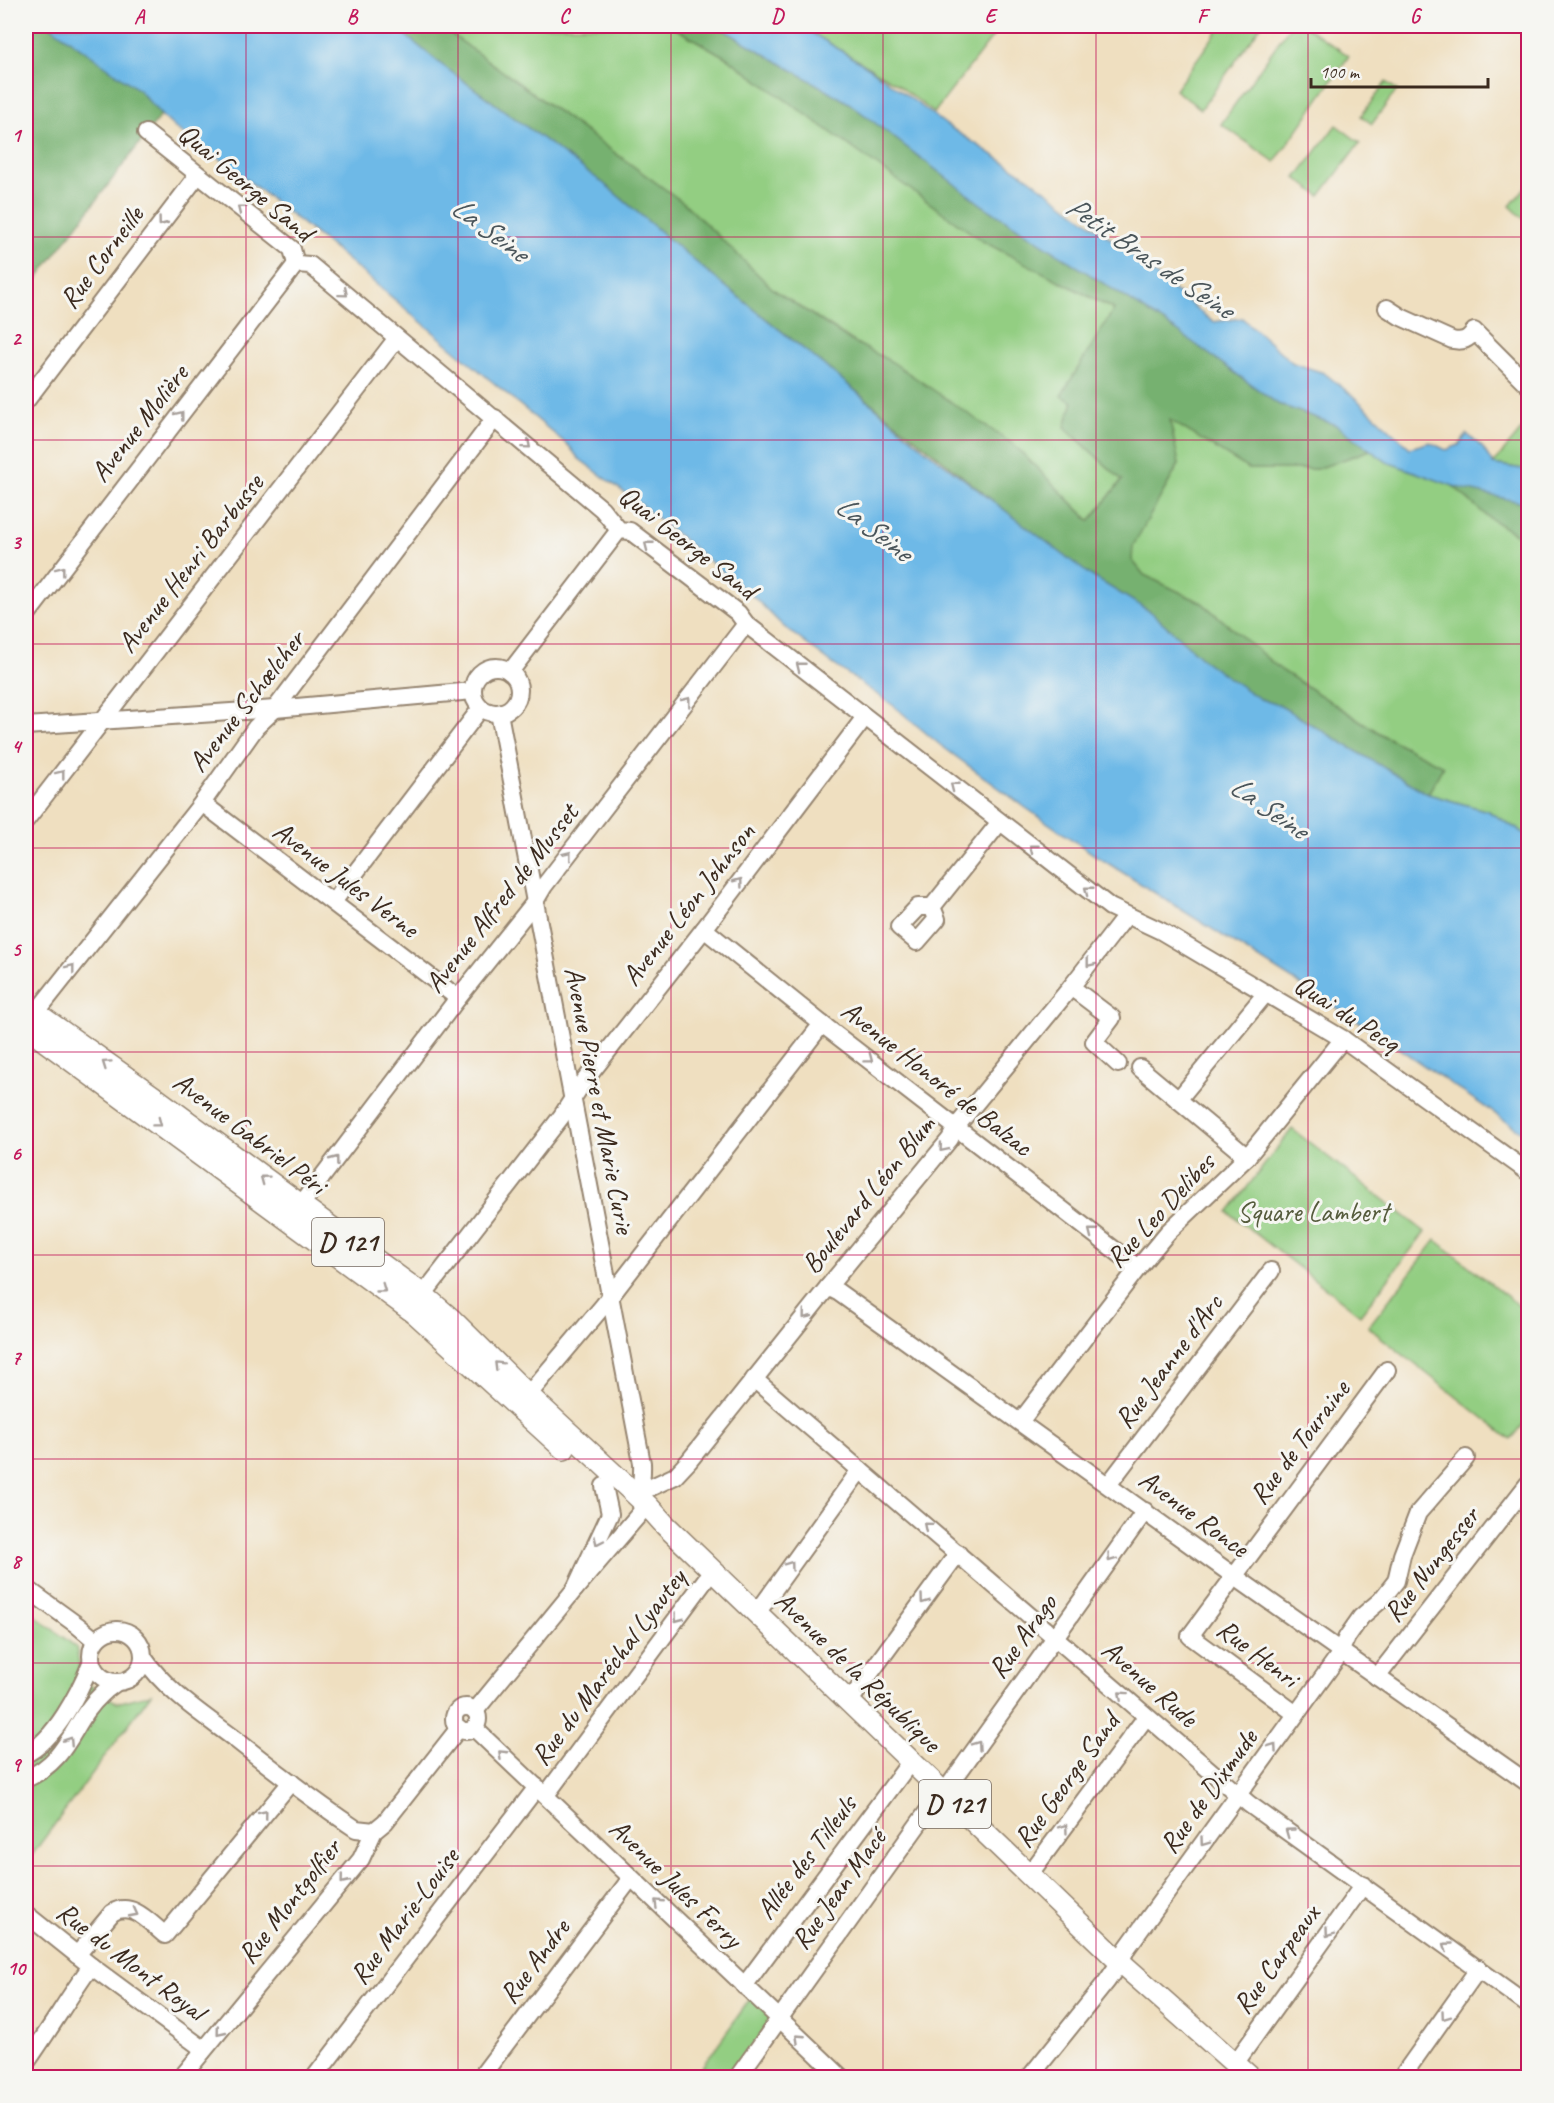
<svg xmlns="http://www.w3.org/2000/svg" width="1554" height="2103" font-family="Caveat,sans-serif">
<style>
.green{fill:#93ce82;stroke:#677c50;stroke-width:1.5}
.forest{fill:#76b170;stroke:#586e47;stroke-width:1.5}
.water{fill:#6eb9e7;stroke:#547282;stroke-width:1.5}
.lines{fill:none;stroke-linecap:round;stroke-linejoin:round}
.minor-casing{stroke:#95846f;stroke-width:20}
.major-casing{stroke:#95846f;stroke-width:24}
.minor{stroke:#fff;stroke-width:16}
.major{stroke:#fff;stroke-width:21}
.oneway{stroke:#a79f9a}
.grid{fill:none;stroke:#c2185b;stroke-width:1.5;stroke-opacity:0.55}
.labels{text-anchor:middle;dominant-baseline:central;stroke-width:6;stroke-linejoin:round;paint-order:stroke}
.shield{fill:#f6f6f2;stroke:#73675e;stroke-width:1.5}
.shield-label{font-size:27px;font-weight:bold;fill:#3b2a1e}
.street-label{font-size:28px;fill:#3b2a1e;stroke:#f6f6f2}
.park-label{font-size:28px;fill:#555b3c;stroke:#f6f6f2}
.water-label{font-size:30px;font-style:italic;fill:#4a555a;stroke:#f6f6f2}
.neatline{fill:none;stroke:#c2185b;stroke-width:2}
.grid-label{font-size:20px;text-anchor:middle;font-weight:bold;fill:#c2185b}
</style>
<rect width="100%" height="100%" fill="#f6f6f2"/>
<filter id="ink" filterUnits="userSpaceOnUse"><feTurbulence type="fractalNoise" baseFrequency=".0167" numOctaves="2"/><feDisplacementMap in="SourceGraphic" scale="12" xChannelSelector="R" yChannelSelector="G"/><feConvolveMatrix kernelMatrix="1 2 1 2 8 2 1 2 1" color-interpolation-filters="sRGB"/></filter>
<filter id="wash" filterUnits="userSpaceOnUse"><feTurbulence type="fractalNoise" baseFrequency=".008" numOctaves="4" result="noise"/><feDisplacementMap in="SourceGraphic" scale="24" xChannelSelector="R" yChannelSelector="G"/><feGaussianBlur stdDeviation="1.35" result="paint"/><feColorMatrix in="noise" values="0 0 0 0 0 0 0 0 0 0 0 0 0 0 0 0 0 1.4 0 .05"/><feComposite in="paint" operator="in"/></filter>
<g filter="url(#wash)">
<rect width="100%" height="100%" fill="#efdfc0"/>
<!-- green -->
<g class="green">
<path d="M440,26H671L727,58L984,241L1114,310L1073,401L1065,428L1122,480L1090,521L1014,445L774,290L684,203Z"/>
<path d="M801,26H1001L934,113L897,84Z"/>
<path d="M1221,26H1261L1201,109L1175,90Z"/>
<path d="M1290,26H1305L1349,56L1275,162L1221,124Z"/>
<path d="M1386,82L1397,90L1372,124L1361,116Z"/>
<path d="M1336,125L1360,143L1320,196L1296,178Z"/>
<path d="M1528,184V223L1510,206Z"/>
<path d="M1169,419L1249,469H1317L1370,450L1387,462L1452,485L1488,517L1528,542V836L1488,811L1428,794L1443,766L1384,736L1281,670L1202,603L1144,575L1132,560V546L1179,465Z"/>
<path d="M1528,422V470L1493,464Z"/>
<path d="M1292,1129L1425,1232L1360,1315L1228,1212Z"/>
<path d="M1436,1240L1528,1313V1418L1511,1440L1368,1327Z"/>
<path d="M26,1609L76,1647L80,1669L77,1677L117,1703L151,1694L26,1863Z"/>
<path d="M753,1995L778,2018L737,2077L694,2078Z"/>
</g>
<!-- forest -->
<g class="forest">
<path d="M26,26H50L139,90L161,115L26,293Z"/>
<path d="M394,26H440L684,203L774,290L850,340L892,362L1014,445L1090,521L1122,480L1065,427L1073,402L1061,396L1114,309L984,242L727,58L671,26H717L849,103L982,205L1176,330L1278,404L1336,425L1370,450L1317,469H1249L1170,420L1179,464L1133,546L1132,560L1144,575L1202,603L1281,670L1384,736L1443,766L1428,794L1279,705L1260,700L1207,663L1151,612L1090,575L1022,524L710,274L603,183L442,65Z"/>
<path d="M1452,485L1528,504V542L1488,517Z"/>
</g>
<!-- water -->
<g class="water">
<path d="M50,26H394L442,65L603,183L710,274L846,383L927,451L1090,575L1151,612L1207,663L1260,699L1279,705L1428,794L1488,811L1528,836V1136L1361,1023L1095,855L1026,808L939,744L894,706L830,662L783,626L756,599L640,504L578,458L570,447L332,247L218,157L175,128L161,115L139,90Z"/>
<path d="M717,26H801L871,69L948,126L1029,178L1114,241L1213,322L1242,318L1293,363L1324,373L1353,396L1410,448L1430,442L1446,450L1459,445L1467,434L1483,448L1493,464L1528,470V504L1456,487L1387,462L1336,425L1278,404L1176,330L982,205L849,103Z"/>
</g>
</g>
<g filter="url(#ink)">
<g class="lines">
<!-- minor casing -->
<g class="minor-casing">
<g id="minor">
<path d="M146,133L292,249L296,264"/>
<path d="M296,264L310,265L602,509L619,530L630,531L738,613L746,624L1110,907L1161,931L1343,1039L1528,1172"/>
<path d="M1387,308L1401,317L1452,340C1463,342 1468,340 1474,331L1528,385"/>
<path d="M26,401L198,175"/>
<path d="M26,616L296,264"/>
<circle cx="496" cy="690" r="23"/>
<path d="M510,672L619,530"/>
<path d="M499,713L642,1463C643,1480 638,1495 642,1511L575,1589L610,1514L604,1486"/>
<path d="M26,726L275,709L473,691"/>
<path d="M202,803L458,998"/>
<path d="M26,820L397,338"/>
<path d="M333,902L481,708"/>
<path d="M918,907H932L937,919L917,942L899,927Z"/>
<path d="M932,907L1000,822"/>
<path d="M704,929L822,1024L1138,1268"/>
<path d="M1071,987L1112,1018L1094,1042L1118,1064"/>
<path d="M35,1014L202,803L256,727L275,709L495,418"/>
<path d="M1140,1068L1247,1157"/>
<path d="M1178,1100L1266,993"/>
<path d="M298,1205L306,1198L458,998L534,903L544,886L746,624"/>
<path d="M828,1287L838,1292L1234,1576L1528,1783"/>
<path d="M423,1295L561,1117L582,1084L704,929L865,717"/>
<path d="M754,1379L1249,1804L1528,2005"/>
<path d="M528,1395L603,1306L822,1024"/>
<path d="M1020,1422L1138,1268L1168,1232L1247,1157L1343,1039"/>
<path d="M1108,1485L1271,1271"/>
<path d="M641,1492L675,1476L689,1461L828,1287L950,1139L956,1127L1071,987L1126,916"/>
<path d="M26,1588L77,1625L95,1640"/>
<path d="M757,1613L860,1470"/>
<circle cx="117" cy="1656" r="26"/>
<path d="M143,1657C167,1692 202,1714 235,1739C274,1770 314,1801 356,1829L374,1831"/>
<path d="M1377,1677L1528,1484"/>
<path d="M849,1702L958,1553"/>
<circle cx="466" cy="1719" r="12"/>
<path d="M475,1711L575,1589"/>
<path d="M1296,1714L1190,1636L1387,1370"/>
<path d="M474,1728L842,2078"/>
<path d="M26,1754C55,1740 79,1693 91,1663"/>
<path d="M26,1779C72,1758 71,1722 102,1694C107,1689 112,1686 117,1682"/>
<path d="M945,1794L951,1783L1145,1511"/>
<path d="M546,1795L712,1571"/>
<path d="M1029,1875L1146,1717"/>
<path d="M26,1914L91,1966L198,2045L202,2052"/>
<path d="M77,1955L112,1913C132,1900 150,1923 165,1935L291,1782"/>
<path d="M744,1986L911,1761"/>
<path d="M26,2063C49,2031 68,1998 91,1966"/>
<path d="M1234,2065L1363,1885"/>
<path d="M181,2078L361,1859L374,1831L385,1822L459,1728"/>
<path d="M314,2078L537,1787"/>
<path d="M480,2078L631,1878"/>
<path d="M737,2078L942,1791"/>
<path d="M1029,2078L1107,1981L1120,1962L1127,1948L1337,1658L1347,1637L1361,1617L1381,1600L1396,1581L1402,1555L1418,1513L1466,1458"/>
<path d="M1401,2078L1479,1968"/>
</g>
</g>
<!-- major casing -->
<g class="major-casing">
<g id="major">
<path d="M26,1006L154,1097L423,1295L451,1319L528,1395L648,1506L665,1525L1120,1962L1251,2078"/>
<path d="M26,1027L415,1313L564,1449"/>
</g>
</g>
<!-- minor -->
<use href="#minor" class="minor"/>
<!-- major -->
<use href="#major" class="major"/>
</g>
<!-- one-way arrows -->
<defs><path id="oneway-chevron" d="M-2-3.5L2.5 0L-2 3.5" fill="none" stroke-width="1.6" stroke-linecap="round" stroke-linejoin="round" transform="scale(1.5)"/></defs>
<g class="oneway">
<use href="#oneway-chevron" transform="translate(241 209) rotate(-142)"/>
<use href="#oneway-chevron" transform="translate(162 222) rotate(127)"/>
<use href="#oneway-chevron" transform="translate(344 293) rotate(40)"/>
<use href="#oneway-chevron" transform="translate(180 415) rotate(-52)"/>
<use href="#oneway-chevron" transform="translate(527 445) rotate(40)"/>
<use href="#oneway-chevron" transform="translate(648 545) rotate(-142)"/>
<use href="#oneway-chevron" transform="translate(61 570) rotate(-52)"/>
<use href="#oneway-chevron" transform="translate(800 666) rotate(-142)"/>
<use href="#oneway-chevron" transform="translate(687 701) rotate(-52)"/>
<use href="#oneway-chevron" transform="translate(61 774) rotate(-52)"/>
<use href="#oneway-chevron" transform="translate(954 786) rotate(-142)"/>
<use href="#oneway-chevron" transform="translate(1033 848) rotate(-142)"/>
<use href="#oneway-chevron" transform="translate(568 855) rotate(-52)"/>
<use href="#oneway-chevron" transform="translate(739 882) rotate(-53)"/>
<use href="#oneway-chevron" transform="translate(1088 890) rotate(-142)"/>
<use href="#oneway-chevron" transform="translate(1090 963) rotate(128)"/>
<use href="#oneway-chevron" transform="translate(71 968) rotate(-52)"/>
<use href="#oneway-chevron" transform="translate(869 1059) rotate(37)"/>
<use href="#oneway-chevron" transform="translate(106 1064) rotate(-145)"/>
<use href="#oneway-chevron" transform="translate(158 1123) rotate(37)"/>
<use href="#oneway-chevron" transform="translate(943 1148) rotate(130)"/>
<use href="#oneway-chevron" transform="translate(335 1160) rotate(-53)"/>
<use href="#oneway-chevron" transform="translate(264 1179) rotate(-143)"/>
<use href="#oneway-chevron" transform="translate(1092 1232) rotate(-142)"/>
<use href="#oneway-chevron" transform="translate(382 1289) rotate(36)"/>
<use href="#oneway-chevron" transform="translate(806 1315) rotate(129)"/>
<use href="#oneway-chevron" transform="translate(498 1365) rotate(-135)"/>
<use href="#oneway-chevron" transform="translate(927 1526) rotate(-140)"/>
<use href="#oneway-chevron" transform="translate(598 1541) rotate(115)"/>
<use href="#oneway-chevron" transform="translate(1111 1558) rotate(126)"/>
<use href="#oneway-chevron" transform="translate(790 1565) rotate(-54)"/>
<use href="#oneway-chevron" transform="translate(924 1600) rotate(126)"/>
<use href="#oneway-chevron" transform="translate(678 1618) rotate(127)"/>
<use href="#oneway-chevron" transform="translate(1122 1695) rotate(-138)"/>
<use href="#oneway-chevron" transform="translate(69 1741) rotate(-57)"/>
<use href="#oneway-chevron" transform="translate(977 1745) rotate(-55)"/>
<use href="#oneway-chevron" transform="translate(1273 1747) rotate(-55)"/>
<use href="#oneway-chevron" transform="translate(502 1754) rotate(-136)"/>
<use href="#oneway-chevron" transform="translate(264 1814) rotate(-51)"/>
<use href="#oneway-chevron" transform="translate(1064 1828) rotate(-54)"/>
<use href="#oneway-chevron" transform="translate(1289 1832) rotate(-144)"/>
<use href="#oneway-chevron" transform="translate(1204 1842) rotate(126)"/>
<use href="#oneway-chevron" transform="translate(344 1880) rotate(129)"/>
<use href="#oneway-chevron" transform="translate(658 1903) rotate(-136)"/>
<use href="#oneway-chevron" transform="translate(134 1913) rotate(28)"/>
<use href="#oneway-chevron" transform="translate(1329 1933) rotate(126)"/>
<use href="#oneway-chevron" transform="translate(1447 1946) rotate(-144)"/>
<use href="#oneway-chevron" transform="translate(1445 2016) rotate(126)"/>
<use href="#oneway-chevron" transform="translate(220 2031) rotate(129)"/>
<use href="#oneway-chevron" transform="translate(799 2038) rotate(-137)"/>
</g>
</g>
<!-- grid -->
<path class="grid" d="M246,26V2078M458,26V2078M671,26V2078M883,26V2078M1096,26V2078M1308,26V2078M26,237H1528M26,440H1528M26,644H1528M26,848H1528M26,1052H1528M26,1255H1528M26,1459H1528M26,1663H1528M26,1866H1528"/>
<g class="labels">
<!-- shield labels -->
<g class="shield">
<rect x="312" y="1218" width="72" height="48" rx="4.5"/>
<rect x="919" y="1780" width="72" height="48" rx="4.5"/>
</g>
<g class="shield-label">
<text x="348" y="1242">D 121</text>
<text x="955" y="1804">D 121</text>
</g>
<!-- street labels -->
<g class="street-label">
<text transform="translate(246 182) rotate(40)">Quai George Sand</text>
<text transform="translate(101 257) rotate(-53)">Rue Corneille</text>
<text transform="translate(139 423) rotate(-52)">Avenue Molière</text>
<text transform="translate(688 542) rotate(38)">Quai George Sand</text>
<text transform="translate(190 563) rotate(-52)">Avenue Henri Barbusse</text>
<text transform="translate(246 701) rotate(-52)">Avenue Schœlcher</text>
<text transform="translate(346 879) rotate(37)">Avenue Jules Verne</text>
<text transform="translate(501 898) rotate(-52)">Avenue Alfred de Musset</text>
<text transform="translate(688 904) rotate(-52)">Avenue Léon Johnson</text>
<text transform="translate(1347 1013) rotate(33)">Quai du Pecq</text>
<text transform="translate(937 1078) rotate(38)">Avenue Honoré de Balzac</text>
<text transform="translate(600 1100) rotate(79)">Avenue Pierre et Marie Curie</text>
<text transform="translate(250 1133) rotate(37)">Avenue Gabriel Péri</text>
<text transform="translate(868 1194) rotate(-51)">Boulevard Léon Blum</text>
<text transform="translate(1160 1210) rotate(-47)">Rue Leo Delibes</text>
<text transform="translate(1168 1361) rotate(-53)">Rue Jeanne d'Arc</text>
<text transform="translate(1299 1442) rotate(-53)">Rue de Touraine</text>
<text transform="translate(1194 1513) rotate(36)">Avenue Ronce</text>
<text transform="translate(1431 1564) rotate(-52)">Rue Nungesser</text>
<text transform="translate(1022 1636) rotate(-54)">Rue Arago</text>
<text transform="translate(1258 1653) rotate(37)">Rue Henri</text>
<text transform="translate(608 1667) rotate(-53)">Rue du Maréchal Lyautey</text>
<text transform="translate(858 1671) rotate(44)">Avenue de la République</text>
<text transform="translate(1150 1683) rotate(41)">Avenue Rude</text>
<text transform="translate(1066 1780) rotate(-54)">Rue George Sand</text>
<text transform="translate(1208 1791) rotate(-54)">Rue de Dixmude</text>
<text transform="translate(806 1857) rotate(-53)">Allée des Tilleuls</text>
<text transform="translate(676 1883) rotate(44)">Avenue Jules Ferry</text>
<text transform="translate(838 1889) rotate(-54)">Rue Jean Macé</text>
<text transform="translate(289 1901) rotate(-52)">Rue Montgolfier</text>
<text transform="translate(404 1916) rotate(-53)">Rue Marie-Louise</text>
<text transform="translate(1276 1959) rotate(-54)">Rue Carpeaux</text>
<text transform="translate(131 1961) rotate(37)">Rue du Mont Royal</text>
<text transform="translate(534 1961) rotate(-53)">Rue Andre</text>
</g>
<!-- park labels -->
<g class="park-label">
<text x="1313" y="1211">Square Lambert</text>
</g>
<!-- water labels -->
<g class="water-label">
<text transform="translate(490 229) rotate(37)">La Seine</text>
<text transform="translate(1150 257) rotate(34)">Petit Bras de Seine</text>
<text transform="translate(874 528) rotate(38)">La Seine</text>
<text transform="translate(1269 807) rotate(35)">La Seine</text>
</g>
</g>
<!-- margin -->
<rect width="1554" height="2103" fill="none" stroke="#f6f6f2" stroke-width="66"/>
<!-- scale -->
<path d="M1311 78v9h177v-9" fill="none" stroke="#3b2a1e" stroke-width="3"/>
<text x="1320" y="78" font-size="18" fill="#3b2a1e" stroke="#f6f6f2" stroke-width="4.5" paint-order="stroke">100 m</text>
<rect x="33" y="33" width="1488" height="2037" class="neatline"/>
<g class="grid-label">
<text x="139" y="23">A</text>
<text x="352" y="23">B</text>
<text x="564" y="23">C</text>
<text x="777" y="23">D</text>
<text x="990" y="23">E</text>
<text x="1202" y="23">F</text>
<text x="1415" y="23">G</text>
<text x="16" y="142">1</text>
<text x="16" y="345">2</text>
<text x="16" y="549">3</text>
<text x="16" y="753">4</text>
<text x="16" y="956">5</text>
<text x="16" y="1160">6</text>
<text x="16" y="1364">7</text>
<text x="16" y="1568">8</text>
<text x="16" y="1771">9</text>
<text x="16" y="1975">10</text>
</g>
</svg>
